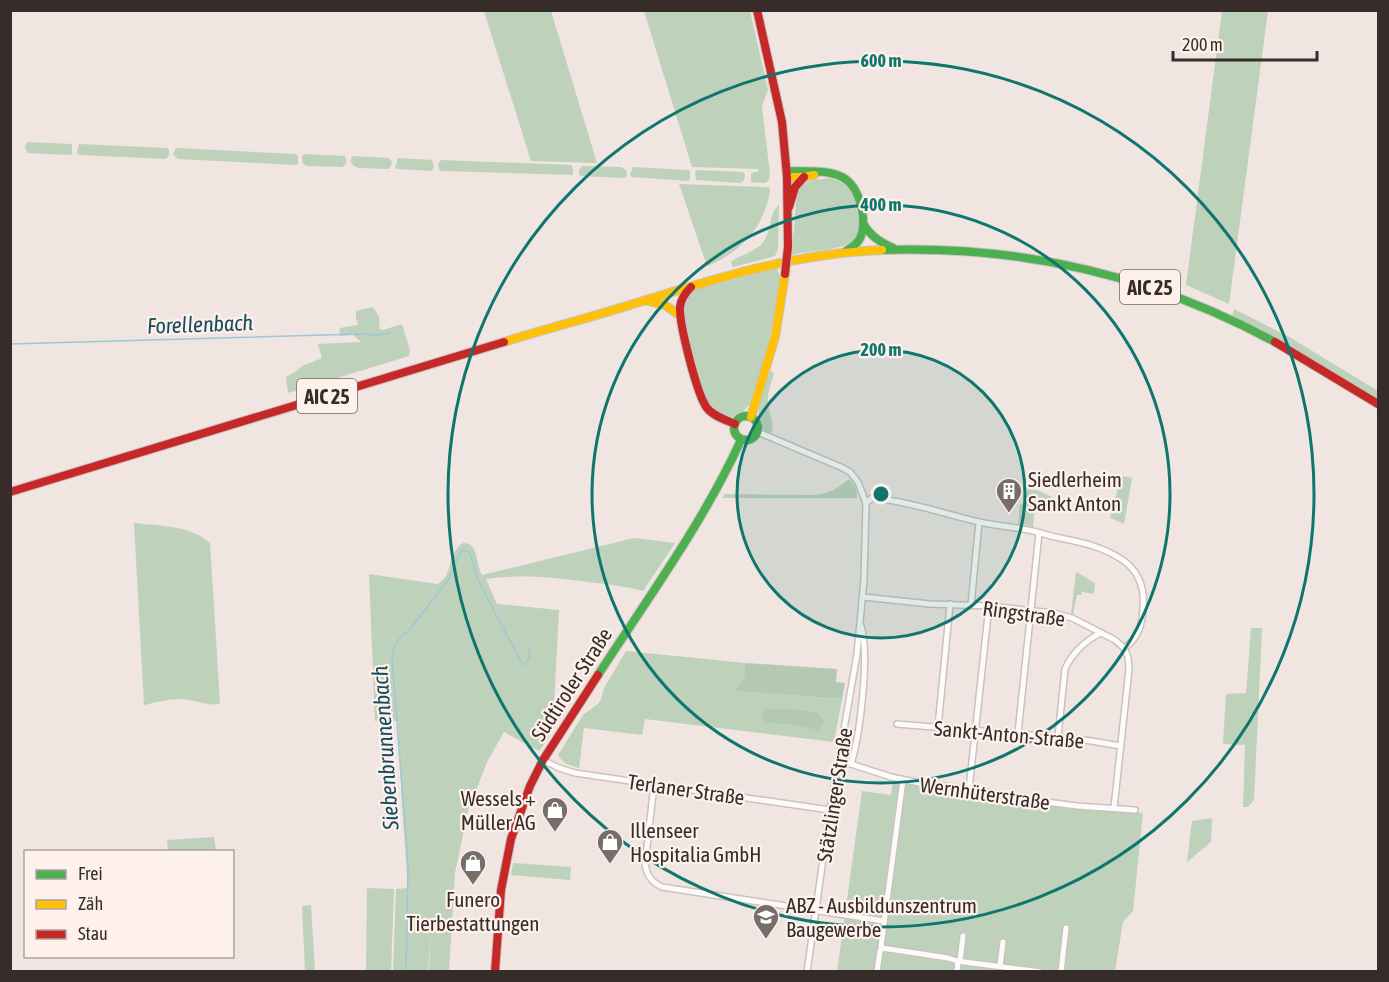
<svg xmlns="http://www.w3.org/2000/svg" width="1389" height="982" font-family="'Asap Condensed',sans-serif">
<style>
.green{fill:#bed1bb}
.forest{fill:#b4c9b1}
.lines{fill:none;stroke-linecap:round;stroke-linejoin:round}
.stream{stroke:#9dc8d8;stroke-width:1.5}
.street-casing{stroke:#cbc2bf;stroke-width:8}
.fast-casing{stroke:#cbc2bf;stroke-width:10}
.slow-casing{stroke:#cbc2bf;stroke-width:10}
.jam-casing{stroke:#cbc2bf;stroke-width:10}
.street{stroke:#fdfbfa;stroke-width:5}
.fast{stroke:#4caf50;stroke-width:8}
.slow{stroke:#ffc107;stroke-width:8}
.jam{stroke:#c62828;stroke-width:8}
.jam-bridge-casing{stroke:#cbc2bf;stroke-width:10;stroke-linecap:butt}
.jam-bridge{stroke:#c62828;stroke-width:8}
.ring{fill:none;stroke:#0f766e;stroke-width:3}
.labels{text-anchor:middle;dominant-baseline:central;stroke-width:4.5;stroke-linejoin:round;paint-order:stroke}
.shield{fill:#fef1ec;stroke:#726864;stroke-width:1.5}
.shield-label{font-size:20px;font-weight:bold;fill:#362d2a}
.poi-label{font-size:21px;fill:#362d2a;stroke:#fef1ec;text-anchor:start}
.street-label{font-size:21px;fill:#362d2a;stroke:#fef1ec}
.water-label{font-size:22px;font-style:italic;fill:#134c5d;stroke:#fef1ec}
.centre{fill:#0f766e;stroke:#fef1ec;stroke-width:3}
.ring-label{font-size:18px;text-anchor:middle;font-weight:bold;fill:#0f766e;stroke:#fef1ec;stroke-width:4.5;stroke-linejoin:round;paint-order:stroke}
</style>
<rect width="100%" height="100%" fill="#f0e5e0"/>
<!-- green -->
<g class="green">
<path d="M484,11H551L597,163L531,161Z"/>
<path d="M644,11H750L768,90L762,106L770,174L769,180L765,183L751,182V173L758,172L759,169L692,167Z"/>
<path d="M1222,11H1268L1229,304L1186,285Z"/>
<path d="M27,142L72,144V153L71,155L27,153L25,147Z"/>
<path d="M79,144L167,148L169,150V155L166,159L79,155L77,153Z"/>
<path d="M176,148L295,154L298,156V164L296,165L178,159L173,154Z"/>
<path d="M306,154L345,156C347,161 347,164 342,167L307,166L303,164L302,158L303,155Z"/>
<path d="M352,156L388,158L391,160L392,163L389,169L359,168C353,166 349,163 352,156Z"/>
<path d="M398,158L432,160L434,167L432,171L399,169L395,168Z"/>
<path d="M441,160L571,165L573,168V175L441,171L439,169L438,164Z"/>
<path d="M582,166L621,167L627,171V175L624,178L581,176L579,174V170Z"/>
<path d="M633,167L687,170L690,171V179L688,181L632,177L630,175Z"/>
<path d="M697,170L743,172L745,175L744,180L741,183L696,180L695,172Z"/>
<path d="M830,178C844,182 853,190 855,203C857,213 861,227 858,236C851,251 808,250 792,255L797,191C805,179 816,180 830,178Z"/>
<path d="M679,184L767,187H769L770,190C765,226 741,253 707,266Z"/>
<path d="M779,205L778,248L775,256L733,267L731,262C741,254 757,252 764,241C772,230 768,215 779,205Z"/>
<path d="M777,268L781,280L766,354L750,404L741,414L731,417L717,412L708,404L702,392L682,316L685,297L691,291Z"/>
<path d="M372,307C380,315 380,319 379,329L383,330L402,324L410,350L409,356L288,393L286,377L298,370L302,366L322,358L318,344L361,342L353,335L339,336L340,328L358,325L356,319V311Z"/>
<path d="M1234,309L1291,338L1378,391V399L1277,339L1232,316Z"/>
<path d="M771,370L774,374C771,383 767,394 768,403C769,414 774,422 772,432L770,433C747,427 765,384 771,370Z"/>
<path d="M1121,476L1132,478L1124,524L1110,518Z"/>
<path d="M849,479C856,485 857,489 857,498H722L725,494L816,495C830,493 838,488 849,479Z"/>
<path d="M1027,489L1037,490L1054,498L1053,507L1035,505L1033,527L1018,524L1020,504L1025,505Z"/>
<path d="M134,523C159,526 190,525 210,543L220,704C208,706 195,700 182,699C169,699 157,702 144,705Z"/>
<path d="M634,538L675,543L643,591C625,586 606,584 588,582C552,577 521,574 486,579L497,604L559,610L553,724L548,739L539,751L504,732L487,762L468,811L455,873L449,971H429L431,933L428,971H393L396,889L408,888L402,804L398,721H375L369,574L437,584C453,578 447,553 463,543C479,543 475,562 482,575Z"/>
<path d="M1076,572L1095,583L1094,594L1082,592L1081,595H1077L1073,615L1071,614Z"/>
<path d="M1251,628H1262L1254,800L1248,807H1243L1245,745L1223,744L1226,694L1246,693Z"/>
<path d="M626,651L745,663V676L736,691L842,699L834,742L645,719L642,735L584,728L579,768C570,765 563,764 558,755L583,715L598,704L601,699L604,688Z"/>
<path d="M893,780L920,786L1143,813L1133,911L1123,922L1115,971L837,972L862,791L891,795Z"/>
<path d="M1212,818L1211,842L1187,862L1192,821Z"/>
<path d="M214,837L216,851H168L167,840Z"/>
<path d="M513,863L571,867L570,880L511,875Z"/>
<path d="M367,888L394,889L391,971H366Z"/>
<path d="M311,905L315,971H305L302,906Z"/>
</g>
<!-- forest -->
<g class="forest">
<path d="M745,663L837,669L836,682L845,683L842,699L735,691L745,676Z"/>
<path d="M764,709H789L818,713L824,721L818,730L790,724L767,723L762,717Z"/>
</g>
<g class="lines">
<!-- stream -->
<g class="stream">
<path d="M10,344L358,334L379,335L390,333"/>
<path d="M406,972L408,865L393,670L392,655L394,647L397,641L411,628L448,580C452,574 458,554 462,551C464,551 466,551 468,551C473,556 475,572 478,580L522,664H526L529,658L530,647"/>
</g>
<!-- street casing -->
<g class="street-casing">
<g id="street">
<path d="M758,432L843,468L850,472L858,482L866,503L864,580L857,654L830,810L807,972"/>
<path d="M866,503L872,498C907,501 945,514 979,522C997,526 1015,527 1033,531C1040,533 1048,535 1055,537C1080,542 1103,546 1124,561C1140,573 1145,589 1143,609C1142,625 1138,639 1124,648"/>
<path d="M863,597L930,604L989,606L1054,613L1072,618L1115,640L1124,648L1128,657L1129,669L1114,808"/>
<path d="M971,605L979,522"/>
<path d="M897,724L1079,739L1121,746"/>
<path d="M938,727L950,604"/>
<path d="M1018,733L1039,533"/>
<path d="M1058,737L1065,669C1072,653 1086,640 1101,633"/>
<path d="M543,760L559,768L575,773L830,810"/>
<path d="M838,762L851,764L891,777L920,783L969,789L1031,800L1077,806L1135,810"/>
<path d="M851,764C860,735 870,654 861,626"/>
<path d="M654,785L645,864C647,875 651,882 662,887L884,921"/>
<path d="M969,789L989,606"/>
<path d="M882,948L948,958L957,961L1041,972"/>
<path d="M960,961L963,936"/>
<path d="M1000,966L1003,942"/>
<path d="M877,972L880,951L882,948L881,946L903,780"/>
<path d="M957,972L958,961"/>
<path d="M1061,972L1066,928"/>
</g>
</g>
<!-- fast casing -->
<g class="fast-casing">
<g id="fast">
<path d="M787,171C805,172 826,169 842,177C860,186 869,223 859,240C856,245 850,248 845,252"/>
<path d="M863,223C870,236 880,242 893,248"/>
<path d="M882,250C1021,245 1153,276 1275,342"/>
<circle cx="746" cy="428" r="12"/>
<path d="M598,675C648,598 703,523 741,440"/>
</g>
</g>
<!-- slow casing -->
<g class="slow-casing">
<g id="slow">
<path d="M787,177H804L814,175"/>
<path d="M648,301L665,305L679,315"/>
<path d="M504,342C548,328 593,317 636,303C719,278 795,253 882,250"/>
<path d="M751,417L775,337L785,274"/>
</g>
</g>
<!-- jam casing -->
<g class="jam-casing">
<g id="jam">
<path d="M757,10L782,122L787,177L788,247"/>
<path d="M789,207L795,187L804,177"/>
<path d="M691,287C685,293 681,299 680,307C679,323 697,395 707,408C713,416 726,420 735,424"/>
<path d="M1275,342L1378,404"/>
<path d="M10,492L504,342"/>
<path d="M495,972L501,890L511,839L530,786L543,760L598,675"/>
</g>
</g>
<!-- street -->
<use href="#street" class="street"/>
<!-- fast -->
<use href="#fast" class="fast"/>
<!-- slow -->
<use href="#slow" class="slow"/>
<!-- jam -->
<use href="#jam" class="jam"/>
<!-- jam-bridge casing -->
<g class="jam-bridge-casing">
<path id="jam-bridge" d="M785,274L788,247"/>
</g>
<!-- jam-bridge -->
<use href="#jam-bridge" class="jam-bridge"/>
</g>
<!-- distance rings -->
<circle cx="881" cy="494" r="144" fill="#0f766e" fill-opacity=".12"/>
<g class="ring">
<circle cx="881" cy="494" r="144"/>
<circle cx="881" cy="494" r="289"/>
<circle cx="881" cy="494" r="433"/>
</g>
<!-- icons -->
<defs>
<g id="building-pin" transform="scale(1.35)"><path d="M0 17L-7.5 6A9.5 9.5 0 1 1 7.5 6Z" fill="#776d6a" stroke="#fef1ec"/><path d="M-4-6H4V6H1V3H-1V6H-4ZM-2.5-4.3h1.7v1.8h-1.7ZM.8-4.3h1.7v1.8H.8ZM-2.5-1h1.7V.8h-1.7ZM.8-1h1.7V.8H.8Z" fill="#fff"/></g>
<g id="shop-pin" transform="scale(1.35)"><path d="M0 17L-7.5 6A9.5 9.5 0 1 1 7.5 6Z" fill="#776d6a" stroke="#fef1ec"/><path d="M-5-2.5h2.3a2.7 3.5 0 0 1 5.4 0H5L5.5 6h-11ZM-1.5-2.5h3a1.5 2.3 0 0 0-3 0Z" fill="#fff"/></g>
<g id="school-pin" transform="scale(1.35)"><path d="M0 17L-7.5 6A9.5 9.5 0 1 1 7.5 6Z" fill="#776d6a" stroke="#fef1ec"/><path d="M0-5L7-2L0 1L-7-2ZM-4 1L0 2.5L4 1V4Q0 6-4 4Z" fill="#fff"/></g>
</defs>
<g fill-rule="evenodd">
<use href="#building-pin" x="1009" y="491"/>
<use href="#shop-pin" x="555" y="810"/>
<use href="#shop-pin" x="610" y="842"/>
<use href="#shop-pin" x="473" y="863"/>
<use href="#school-pin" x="766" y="917"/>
</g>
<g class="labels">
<!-- shield labels -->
<g class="shield">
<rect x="1120" y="270" width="60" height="34" rx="4.5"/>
<rect x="297" y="379" width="60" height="34" rx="4.5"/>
</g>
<g class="shield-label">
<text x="1150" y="287">AIC 25</text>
<text x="327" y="396">AIC 25</text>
</g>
<!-- poi labels -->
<g class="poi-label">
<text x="1028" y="479">Siedlerheim<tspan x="1028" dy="24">Sankt Anton</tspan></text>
<text x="536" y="798" text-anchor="end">Wessels +<tspan x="536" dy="24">Müller AG</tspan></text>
<text x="630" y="830">Illenseer<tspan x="630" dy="24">Hospitalia GmbH</tspan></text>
<text x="473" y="899" text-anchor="middle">Funero<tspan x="473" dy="24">Tierbestattungen</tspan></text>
<text x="786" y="905">ABZ - Ausbildunszentrum<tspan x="786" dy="24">Baugewerbe</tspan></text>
</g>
<!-- street labels -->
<g class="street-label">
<text transform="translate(1024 613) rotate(8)">Ringstraße</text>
<text transform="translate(571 684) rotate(-57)">Südtiroler Straße</text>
<text transform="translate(1009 734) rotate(5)">Sankt-Anton-Straße</text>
<text transform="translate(686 789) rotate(8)">Terlaner Straße</text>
<text transform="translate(985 793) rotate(8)">Wernhüterstraße</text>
<text transform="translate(834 795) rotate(-81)">Stätzlinger Straße</text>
</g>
<!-- water labels -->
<g class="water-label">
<text transform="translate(200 324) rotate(-2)">Forellenbach</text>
<text transform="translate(385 748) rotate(-94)">Siebenbrunnenbach</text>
</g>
</g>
<circle cx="881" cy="494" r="9" class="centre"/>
<g class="ring-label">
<text x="881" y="67">600 m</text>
<text x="881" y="211">400 m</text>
<text x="881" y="356">200 m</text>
</g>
<!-- border -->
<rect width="1389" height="982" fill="none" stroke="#362d2a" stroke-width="24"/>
<!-- legend -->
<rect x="24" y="850" width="210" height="108" fill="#fef1ec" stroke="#aea39e" stroke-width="1.5"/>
<rect x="36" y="870" width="30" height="9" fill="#4caf50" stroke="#aea39e" stroke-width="1.5"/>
<text x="78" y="880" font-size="18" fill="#362d2a">Frei</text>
<rect x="36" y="900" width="30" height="9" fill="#ffc107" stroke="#aea39e" stroke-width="1.5"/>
<text x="78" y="910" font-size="18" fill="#362d2a">Zäh</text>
<rect x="36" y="930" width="30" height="9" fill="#c62828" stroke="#aea39e" stroke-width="1.5"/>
<text x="78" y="940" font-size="18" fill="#362d2a">Stau</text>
<!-- scale -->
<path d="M1173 51v9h144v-9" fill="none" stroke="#362d2a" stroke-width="3"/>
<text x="1182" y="51" font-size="18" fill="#362d2a" stroke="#fef1ec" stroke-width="4.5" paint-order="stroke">200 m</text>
</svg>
